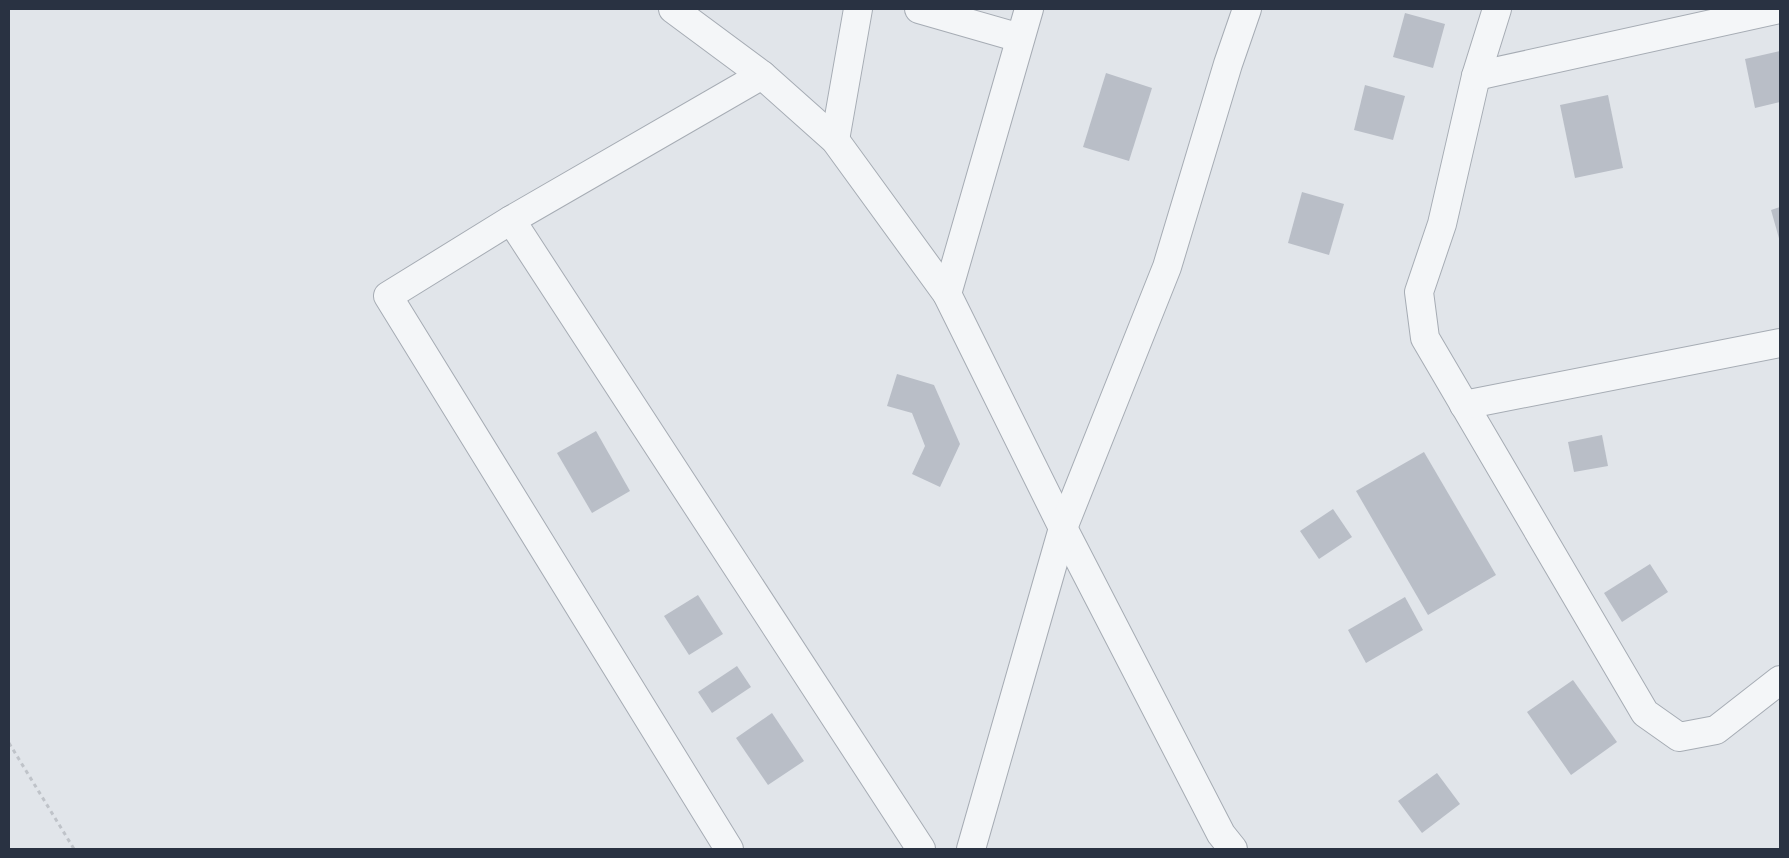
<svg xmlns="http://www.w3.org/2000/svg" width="1789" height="858" font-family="Rubik,sans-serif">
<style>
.building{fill:#b9bec7}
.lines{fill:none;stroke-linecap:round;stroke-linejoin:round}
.minor-casing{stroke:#a6acb4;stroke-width:30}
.path{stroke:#bfc3c9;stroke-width:3;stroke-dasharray:4 4;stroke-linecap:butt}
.minor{stroke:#f4f6f8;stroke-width:28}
</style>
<rect width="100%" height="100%" fill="#e1e5ea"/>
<!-- building -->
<g class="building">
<path d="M1405,13L1445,24L1433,68L1393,57Z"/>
<path d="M1780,51V102L1755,108L1745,59Z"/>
<path d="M1106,73L1152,88L1129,161L1083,147Z"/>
<path d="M1365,85L1405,96L1393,140L1354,130Z"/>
<path d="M1608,95L1623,168L1575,178L1560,105Z"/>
<path d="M1302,192L1344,204L1329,255L1288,243Z"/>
<path d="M1780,207V242L1771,210Z"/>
<path d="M897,374L934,385L960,444L940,487L912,474L925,446L912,413L887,406Z"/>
<path d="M596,431L630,491L592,513L557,453Z"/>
<path d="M1602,435L1608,466L1574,472L1568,442Z"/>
<path d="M1424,452L1496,575L1428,615L1356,491Z"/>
<path d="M1333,509L1352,537L1319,559L1300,531Z"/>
<path d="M1650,564L1668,592L1622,622L1604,593Z"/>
<path d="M698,595L723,634L689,655L664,616Z"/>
<path d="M1405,597L1423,630L1366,663L1348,630Z"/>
<path d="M737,666L751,687L712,713L698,692Z"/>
<path d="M1573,680L1617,742L1571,775L1527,712Z"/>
<path d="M772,713L804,761L768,785L736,738Z"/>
<path d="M1437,773L1460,804L1422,833L1398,801Z"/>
</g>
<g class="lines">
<!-- minor casing -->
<g class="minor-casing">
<g id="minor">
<path d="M673,9L762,75L835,140L947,294L1063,528L1221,834L1233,849"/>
<path d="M919,9L1020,38"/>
<path d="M1497,9L1476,76L1442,224L1419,292L1425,338L1645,713L1679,737L1716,730L1780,680"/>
<path d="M1476,76L1780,9"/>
<path d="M835,140L858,9"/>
<path d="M511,220L921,849"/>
<path d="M947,294L1029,9"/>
<path d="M1464,405L1780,343"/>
<path d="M729,849L388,296L511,220L762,75"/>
<path d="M971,849L1063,528L1167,267L1228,64L1247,9"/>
</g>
</g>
<!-- path -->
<path class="path" d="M9,743L74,849"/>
<!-- minor -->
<use href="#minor" class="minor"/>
</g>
<!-- border -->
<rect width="1789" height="858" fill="none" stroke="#293242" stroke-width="20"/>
</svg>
